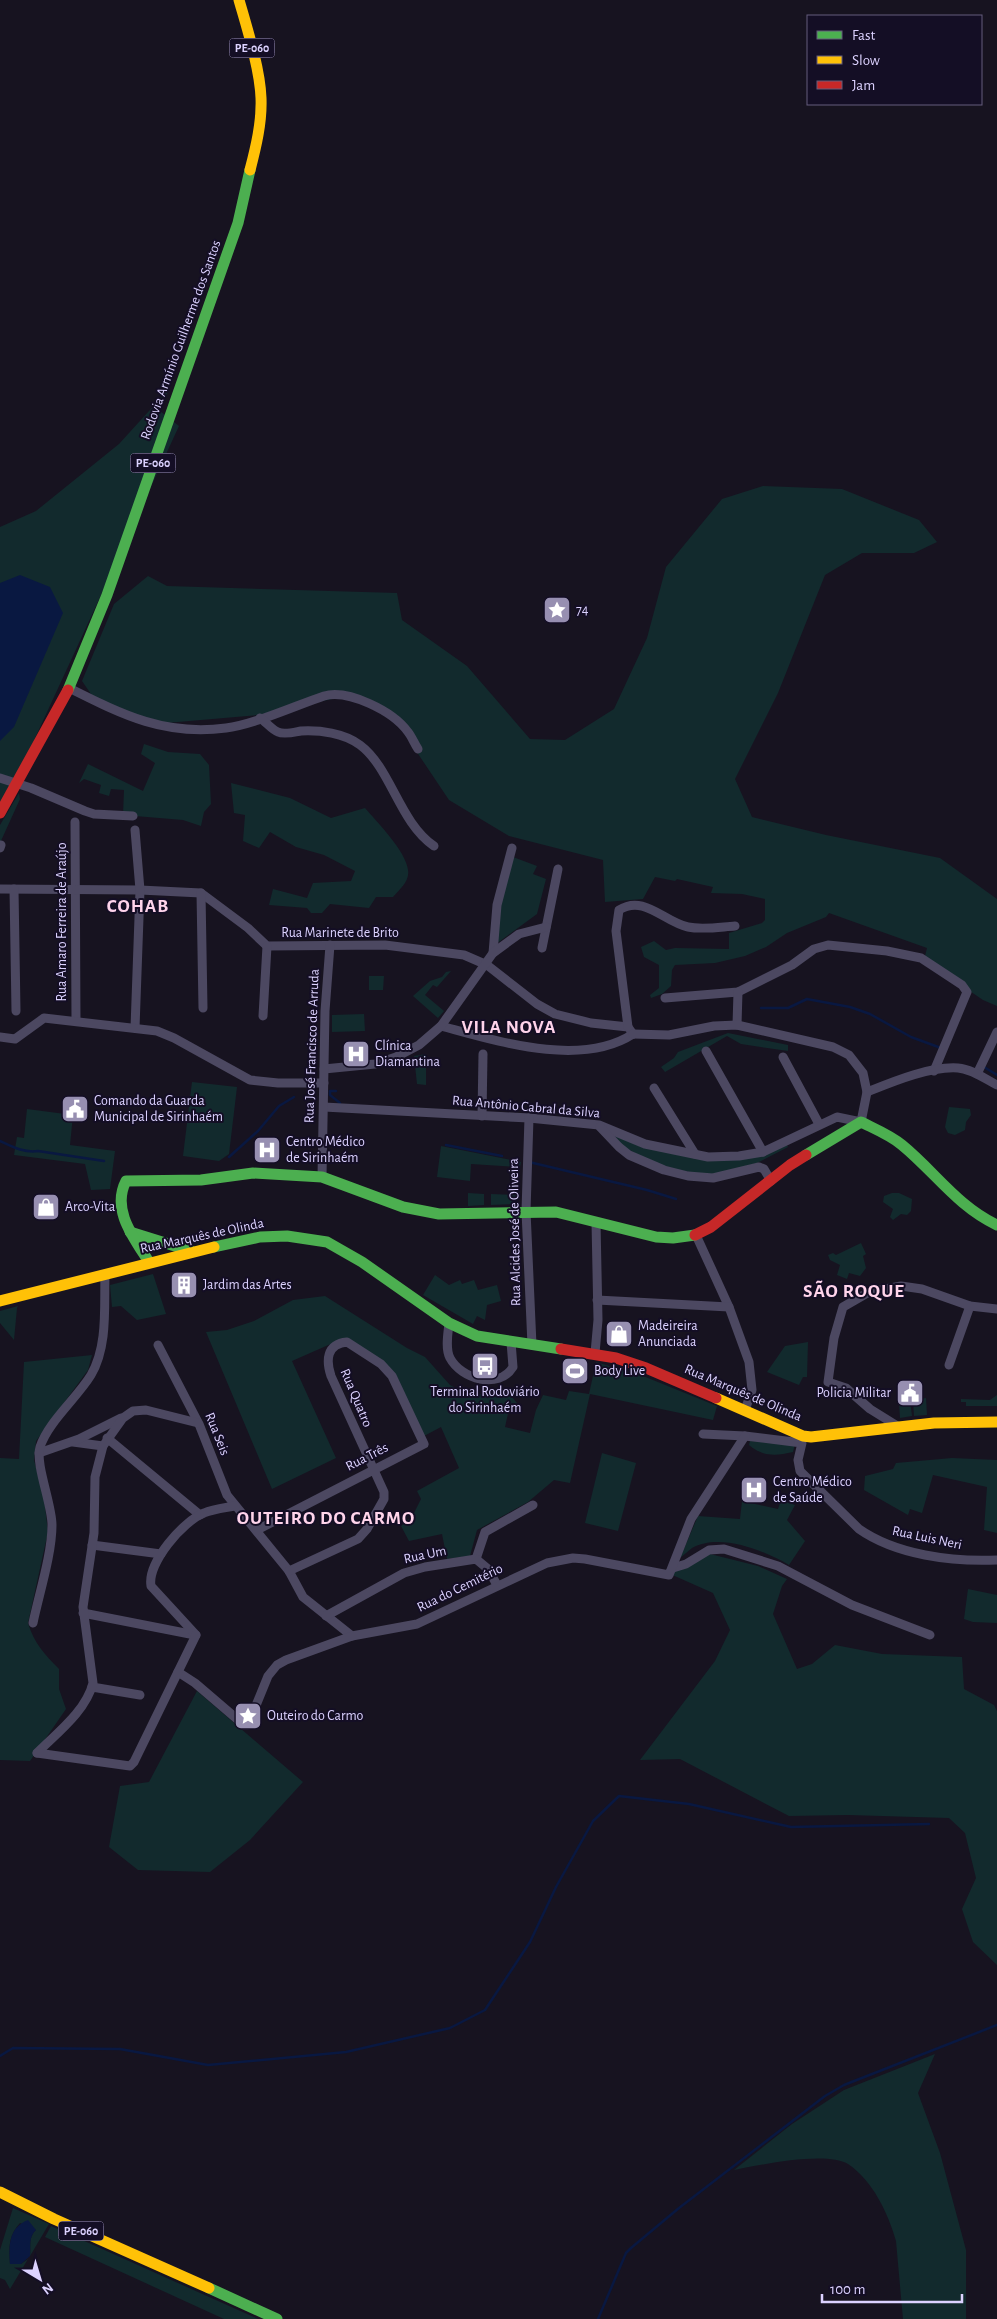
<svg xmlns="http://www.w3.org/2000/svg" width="997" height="2319" font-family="'Alegreya Sans',sans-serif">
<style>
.green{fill:#122a2d}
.water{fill:#091841}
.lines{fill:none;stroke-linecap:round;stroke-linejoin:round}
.stream{stroke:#091841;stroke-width:2.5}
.street{stroke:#4c4861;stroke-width:9}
.fast{stroke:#4caf50;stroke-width:11}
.slow{stroke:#ffc107;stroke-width:11}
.jam{stroke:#c62828;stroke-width:11}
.labels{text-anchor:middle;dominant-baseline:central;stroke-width:4;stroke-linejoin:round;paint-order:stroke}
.shield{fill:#140e25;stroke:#a097be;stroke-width:1}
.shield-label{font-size:12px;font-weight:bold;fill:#dcd2ff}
.street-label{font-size:14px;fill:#dcd2ff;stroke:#140e25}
.poi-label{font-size:14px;fill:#dcd2ff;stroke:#140e25;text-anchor:start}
.district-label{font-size:19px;font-weight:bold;letter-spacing:1px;fill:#ffd4eb;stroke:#140e25}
</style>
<rect width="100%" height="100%" fill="#171320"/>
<!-- green -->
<g class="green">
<path d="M169,389L160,411L179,426L0,814V527L36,511L119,444Z"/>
<path d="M763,486L842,489L919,520L937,542L914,553H862L825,575L778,693L735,779L752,817L826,835L940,858L997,899V1006L983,1000L924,960L927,948L829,913L826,917L787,933L766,947L745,956L715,963L675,965L672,970L671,986L662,994L651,998L650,995L659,988V965L644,957L641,947L654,941L666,950L675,948L729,949V933L762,923L765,920V899L742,894L711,893L713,887L677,879L675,881L655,877L643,899L605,902L603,860L509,836L449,800L398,724L351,695L258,715L166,723L131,714L93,697L82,681L114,604L148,576L167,586L397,593L402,620L467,666L530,739L565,740L614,709L647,638L666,567L722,499Z"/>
<path d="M144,744L168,752L200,754L209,765L211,804L204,812L201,826L183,820L123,815L124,790L111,789L109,796L99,793L101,785L84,779L79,783L88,764L143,791L155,763L141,754Z"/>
<path d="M231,783L290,798L331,818L365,808C377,822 406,851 408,870C410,881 400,889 393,897H376L369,908L330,904L322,913H311L307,908L269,905L273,889L307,898L313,883L351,881L355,871L324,855L296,847L270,832L259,848L243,841L245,815L234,813Z"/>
<path d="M19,793L20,799L0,843V825Z"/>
<path d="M513,857L537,866L533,874L546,879L537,914L496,944L502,885Z"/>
<path d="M451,971L437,987L433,985L425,995L444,1011L438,1018L413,996L430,981L442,977L446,972Z"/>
<path d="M369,976H384L383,990H369Z"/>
<path d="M364,1014L365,1031L332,1032V1015Z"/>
<path d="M728,1033L788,1045V1051L741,1044L727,1036L665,1072L661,1067L674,1058L678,1052Z"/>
<path d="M426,1054V1085L417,1084L414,1056Z"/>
<path d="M192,1082L237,1087L229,1154L219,1161L183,1156Z"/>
<path d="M949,1107L970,1109L971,1115L966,1122L965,1130L955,1135L948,1133L945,1127Z"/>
<path d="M27,1109L73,1115L70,1145L115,1151L110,1189L91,1190L85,1164L14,1155L17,1137L24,1138Z"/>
<path d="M612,1134L706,1159L787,1145L788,1147L757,1163L709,1176L659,1166L622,1146Z"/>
<path d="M441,1146L521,1162L520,1167L471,1164L470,1181L437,1177Z"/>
<path d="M468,1193L484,1194V1205L468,1206Z"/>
<path d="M892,1193H899L912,1199L911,1211L907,1215L901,1214L893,1220L890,1217L893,1209L883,1202L884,1196Z"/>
<path d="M491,1194L517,1195L516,1204L491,1205Z"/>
<path d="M861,1243L866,1254L863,1256L866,1268L860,1276L849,1273L847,1279L837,1275L840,1265L830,1260L828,1255L833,1253L836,1255Z"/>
<path d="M153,1274L166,1314L137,1320L121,1306L112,1307L110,1285Z"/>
<path d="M435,1275L449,1285L460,1280L462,1284L474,1280L478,1290L497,1285L501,1301L487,1305L485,1320L477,1316L473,1324L423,1295Z"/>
<path d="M325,1296L407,1348L425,1357L450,1385L463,1392L479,1394L506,1390L517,1403L509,1409L505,1427L530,1433L536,1410L543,1395L566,1400L569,1391L589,1394L596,1362L643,1376L717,1406L713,1420L590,1394L570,1483L554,1480L528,1502L477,1530L470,1556L447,1559L442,1534L409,1541L401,1526L413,1515L421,1499L417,1491L459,1468L441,1427L424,1436L396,1375L342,1339L292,1361L336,1458L272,1489L206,1332L227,1330L254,1321L293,1300Z"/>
<path d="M18,1306L17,1308L14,1340L0,1323V1311Z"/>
<path d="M808,1342L807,1377H803L799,1385L767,1372L785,1346Z"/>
<path d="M92,1355L88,1370L36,1441L34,1460L44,1498L48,1532L28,1623C34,1643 45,1655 59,1669V1689L66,1709L30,1761L0,1760V1458L19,1459L24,1362Z"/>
<path d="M997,1395V1406H966V1402H961V1399L990,1400Z"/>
<path d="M926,1398L927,1415L914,1416L913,1400Z"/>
<path d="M910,1400L912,1416L900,1418L899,1402Z"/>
<path d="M750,1441L795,1444L793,1452C776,1456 763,1457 749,1445Z"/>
<path d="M602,1453L636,1463L618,1531L585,1523Z"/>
<path d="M952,1458L997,1460V1533L984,1530L987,1487L933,1475L922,1513L910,1509L908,1515L864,1490L865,1476L893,1469L896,1463Z"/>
<path d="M781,1500L795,1505L787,1520L805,1541L789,1565C765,1551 720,1532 692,1548C688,1551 684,1555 680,1558L698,1516L740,1519L742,1501L778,1509Z"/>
<path d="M706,1553L758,1566L787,1579L782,1586L773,1614L797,1669L812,1664L835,1645L882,1654L962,1657L964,1689L994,1705L997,1711V1965L973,1942L962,1909L976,1878L965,1833L949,1818L848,1815L789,1816L680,1759L640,1760L715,1661L730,1630L713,1593L668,1573Z"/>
<path d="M968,1589L997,1595V1623L973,1622L964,1619Z"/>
<path d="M197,1691L303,1782L250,1840L210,1872L138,1870L109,1847L120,1786L149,1782Z"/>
<path d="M935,2054L918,2093L940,2153L966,2250V2319H903L896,2241C888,2213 873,2181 848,2164C826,2151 759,2165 734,2170L792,2124L844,2090Z"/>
<path d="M13,2208L49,2224L30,2256C31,2247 28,2237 36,2230L20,2223C8,2236 9,2248 10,2264H21L28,2259L10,2289L5,2280L0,2278V2250Z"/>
<path d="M51,2226L258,2319H224L45,2237Z"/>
</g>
<!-- water -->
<g class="water">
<path d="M20,575L50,587L63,613L14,727L0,741V583Z"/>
<path d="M28,2220L36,2230C28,2237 31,2247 30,2256L21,2264H10C9,2246 8,2228 28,2220Z"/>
</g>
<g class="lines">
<!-- stream -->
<g class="stream">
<path d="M761,1008H788L807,999L850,1007L870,1014L911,1037L941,1048"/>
<path d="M984,1067L997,1075"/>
<path d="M336,1091H330V1095L340,1103"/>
<path d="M0,1141C13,1147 24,1153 38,1151L104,1161"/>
<path d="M446,1145L502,1156"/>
<path d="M229,1157L258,1131L279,1106L294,1097"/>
<path d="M529,1162L647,1190L676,1199"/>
<path d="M0,2056L13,2048L120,2049L208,2065L346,2052L450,2028L485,2010L530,1942L556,1887L593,1821L619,1796L689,1804L791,1827L929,1824"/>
<path d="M598,2319L626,2253L631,2248L679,2208L825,2096L844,2085L997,2025"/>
</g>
<!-- street -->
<g class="street">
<path d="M69,688C123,715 164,736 226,728C253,725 297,705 324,696C348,689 393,711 408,732C412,737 414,743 418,749"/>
<path d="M260,718C266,722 272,730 278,732C284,735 295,732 301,731C320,730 344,733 360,745C391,768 399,822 434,846"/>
<path d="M0,778L31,788L85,811L94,814L133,816"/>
<path d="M75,822L76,1021"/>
<path d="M0,848L1,845"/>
<path d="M0,889L140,890L201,893L248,928L267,946L385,945L464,955L487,965L537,1004L555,1014L591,1023L628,1027L633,1034"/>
<path d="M14,889L16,1011"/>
<path d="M201,893L203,1008"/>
<path d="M542,948L558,869"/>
<path d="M493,953L497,905L512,848"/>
<path d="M665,998L738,992L792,965L814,949L828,945L887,951L921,958L962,985L967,992L934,1071"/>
<path d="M263,1016L267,946"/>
<path d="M737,1025L738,992"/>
<path d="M441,1026C497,1041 581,1068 633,1034"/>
<path d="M628,1027L616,931L619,910C644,894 664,922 688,927C703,930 720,927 735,926"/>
<path d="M135,1028L140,890L135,830"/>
<path d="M0,1037L15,1039L44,1018L157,1031L174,1038L250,1080L278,1083H324"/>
<path d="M706,1051L763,1152"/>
<path d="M783,1057L819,1124"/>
<path d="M324,1069L375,1064L396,1057L419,1045L441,1026L493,953L519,934L546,927"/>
<path d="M977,1074L997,1032"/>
<path d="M654,1088L695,1154"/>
<path d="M867,1092C892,1082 930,1066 958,1068C972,1069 985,1079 997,1085"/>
<path d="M324,1107L529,1118L599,1125L645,1144L708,1157L739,1156L763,1152L837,1117L861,1122L867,1092L863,1073L849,1055L833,1047L737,1025L714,1026L669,1035L633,1034"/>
<path d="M482,1116L483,1054"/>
<path d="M529,1118L526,1211L532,1345"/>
<path d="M600,1127L619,1147L629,1155L664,1170L688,1176L713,1178L759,1167L764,1169L771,1181"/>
<path d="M322,1177L325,1011L330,945"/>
<path d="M696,1235L729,1307L749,1362L752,1390L745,1410"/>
<path d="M597,1300L729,1307"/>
<path d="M449,1323C448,1333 445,1349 450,1358C461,1379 499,1390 513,1367L511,1342"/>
<path d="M158,1345L199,1424L227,1495L289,1571L303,1597L352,1636"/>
<path d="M595,1353L598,1320L596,1222"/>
<path d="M949,1365L970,1306"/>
<path d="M899,1427L870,1409L846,1388L828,1382L834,1338L843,1307L869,1292L901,1286L922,1289L970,1306L997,1309"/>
<path d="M703,1434L745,1436L802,1443L798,1460L800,1471L859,1529C896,1555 952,1562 997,1560"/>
<path d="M107,1438L200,1515"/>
<path d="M73,1442L103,1446"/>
<path d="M39,1453L79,1439L121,1418"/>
<path d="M257,1530L424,1444L392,1376L381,1364L347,1342C326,1344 326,1361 331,1376L384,1492V1499L367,1529L358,1539L289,1571"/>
<path d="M92,1545L161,1554"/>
<path d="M476,1559L485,1532L533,1505"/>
<path d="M673,1568L686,1564L709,1550L724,1549L778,1566L852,1605L930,1635"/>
<path d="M83,1613L195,1635"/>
<path d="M326,1616L404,1573L425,1567L476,1559L488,1569L497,1585"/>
<path d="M33,1623C39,1594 52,1554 52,1525C52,1504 35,1464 40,1447C48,1422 77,1398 91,1375C108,1346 104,1307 105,1275"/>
<path d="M196,1635L151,1586C147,1563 183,1521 204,1513C213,1509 224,1508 235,1506"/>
<path d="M178,1672L195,1683L244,1725H248L268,1676L277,1665L286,1660L352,1636L417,1624L547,1563L573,1558L585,1559L669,1575L691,1519L745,1436"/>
<path d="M92,1687L140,1695"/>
<path d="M37,1753C57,1733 86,1711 93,1683L83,1607L94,1533L95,1477L103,1446L123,1418L133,1411L146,1410L198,1423"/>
<path d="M37,1753L130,1766L134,1762L196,1635"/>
</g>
<!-- fast -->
<g class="fast">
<path d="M68,690L107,595L238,223L250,170"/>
<path d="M806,1155L861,1122C875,1129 890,1135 902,1145C935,1172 957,1206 997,1225"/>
<path d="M130,1232L191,1251"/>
<path d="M214,1247L260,1237L287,1236L327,1242L362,1262L449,1323L477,1336L561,1349"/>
<path d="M149,1262C134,1238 111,1210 126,1181L201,1180L253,1173L322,1177L403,1207L439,1214L556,1212L656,1237L673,1238L695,1235"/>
<path d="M209,2288L277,2319"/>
</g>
<!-- slow -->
<g class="slow">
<path d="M239,0C247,28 260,69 261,98C262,122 256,147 250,170"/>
<path d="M0,1301L214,1247"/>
<path d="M716,1398L803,1436L811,1437L934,1423L997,1422"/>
<path d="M0,2192L54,2219L209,2288"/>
</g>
<!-- jam -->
<g class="jam">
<path d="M0,813L68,690"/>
<path d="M695,1235L711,1227L790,1165L806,1155"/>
<path d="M561,1349L616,1358L646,1368L716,1398"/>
</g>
</g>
<!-- icons -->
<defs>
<g id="sight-square" transform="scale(1.4375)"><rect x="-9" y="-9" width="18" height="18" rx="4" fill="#978fb1" stroke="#140e25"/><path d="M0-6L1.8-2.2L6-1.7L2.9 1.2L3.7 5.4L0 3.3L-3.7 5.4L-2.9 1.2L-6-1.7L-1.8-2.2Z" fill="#fff"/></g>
<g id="hospital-square" transform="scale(1.4375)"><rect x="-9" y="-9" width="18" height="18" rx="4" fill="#978fb1" stroke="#140e25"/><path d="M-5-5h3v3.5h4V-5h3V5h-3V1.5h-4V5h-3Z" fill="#fff"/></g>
<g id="civic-square" transform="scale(1.4375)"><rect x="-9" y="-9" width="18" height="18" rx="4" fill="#978fb1" stroke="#140e25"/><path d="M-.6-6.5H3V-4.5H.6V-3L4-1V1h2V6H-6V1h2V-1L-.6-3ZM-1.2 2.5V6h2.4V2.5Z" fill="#fff"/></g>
<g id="shop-square" transform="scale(1.4375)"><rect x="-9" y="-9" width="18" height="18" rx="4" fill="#978fb1" stroke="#140e25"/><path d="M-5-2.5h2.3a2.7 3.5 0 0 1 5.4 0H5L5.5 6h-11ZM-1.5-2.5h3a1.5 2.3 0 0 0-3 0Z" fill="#fff"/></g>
<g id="building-square" transform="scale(1.4375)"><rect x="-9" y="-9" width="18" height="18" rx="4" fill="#978fb1" stroke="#140e25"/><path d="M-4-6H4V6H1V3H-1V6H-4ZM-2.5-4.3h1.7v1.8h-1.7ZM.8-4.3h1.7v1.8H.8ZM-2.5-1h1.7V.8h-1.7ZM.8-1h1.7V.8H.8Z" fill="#fff"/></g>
<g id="bus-square" transform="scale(1.4375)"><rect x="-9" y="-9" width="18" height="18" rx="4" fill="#978fb1" stroke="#140e25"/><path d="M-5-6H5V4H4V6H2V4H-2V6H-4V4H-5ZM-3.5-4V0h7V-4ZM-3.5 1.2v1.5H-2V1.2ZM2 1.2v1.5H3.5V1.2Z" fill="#fff"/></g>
<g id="stadium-square" transform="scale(1.4375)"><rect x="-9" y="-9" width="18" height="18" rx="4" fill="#978fb1" stroke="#140e25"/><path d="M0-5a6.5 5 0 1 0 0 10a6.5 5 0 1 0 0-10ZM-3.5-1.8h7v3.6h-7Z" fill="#fff"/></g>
</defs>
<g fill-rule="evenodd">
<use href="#sight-square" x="557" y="610"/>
<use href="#hospital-square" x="356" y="1054"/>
<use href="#civic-square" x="75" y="1109"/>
<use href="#hospital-square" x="267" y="1150"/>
<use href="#shop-square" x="46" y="1207"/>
<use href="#building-square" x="184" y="1285"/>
<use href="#shop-square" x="619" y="1334"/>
<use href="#bus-square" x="485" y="1366"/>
<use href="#stadium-square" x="575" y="1371"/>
<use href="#civic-square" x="910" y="1393"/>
<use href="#hospital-square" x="754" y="1490"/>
<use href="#sight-square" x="248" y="1716"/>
</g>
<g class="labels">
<!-- shield labels -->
<g class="shield">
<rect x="229.5" y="38.5" width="45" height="19" rx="4"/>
<rect x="130.5" y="453.5" width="45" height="19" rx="4"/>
<rect x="58.5" y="2221.5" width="45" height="19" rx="4"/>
</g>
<g class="shield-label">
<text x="252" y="48">PE-060</text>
<text x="153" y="463">PE-060</text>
<text x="81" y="2231">PE-060</text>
</g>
<!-- street labels -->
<g class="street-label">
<text transform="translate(181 340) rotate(-70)">Rodovia Armínio Guilherme dos Santos</text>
<text transform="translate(62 922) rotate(-90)">Rua Amaro Ferreira de Araújo</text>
<text x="340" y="933">Rua Marinete de Brito</text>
<text transform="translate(312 1046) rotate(-88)">Rua José Francisco de Arruda</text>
<text transform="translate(526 1107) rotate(5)">Rua Antônio Cabral da Silva</text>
<text transform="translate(515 1232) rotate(-91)">Rua Alcides José de Oliveira</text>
<text transform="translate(202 1236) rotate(-12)">Rua Marquês de Olinda</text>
<text transform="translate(743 1393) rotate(23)">Rua Marquês de Olinda</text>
<text transform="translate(356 1398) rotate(67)">Rua Quatro</text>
<text transform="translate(217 1434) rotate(68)">Rua Seis</text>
<text transform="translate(367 1457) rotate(-27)">Rua Três</text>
<text transform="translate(927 1538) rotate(12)">Rua Luis Neri</text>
<text transform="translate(425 1555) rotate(-12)">Rua Um</text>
<text transform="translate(460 1588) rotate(-26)">Rua do Cemitério</text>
</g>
<!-- poi labels -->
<g class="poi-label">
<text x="576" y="610">74</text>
<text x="375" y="1046">Clínica<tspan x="375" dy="16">Diamantina</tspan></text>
<text x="94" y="1101">Comando da Guarda<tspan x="94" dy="16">Municipal de Sirinhaém</tspan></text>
<text x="286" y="1142">Centro Médico<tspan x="286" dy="16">de Sirinhaém</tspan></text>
<text x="65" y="1207">Arco-Vita</text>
<text x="203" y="1285">Jardim das Artes</text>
<text x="638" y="1326">Madeireira<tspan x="638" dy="16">Anunciada</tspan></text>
<text x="594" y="1371">Body Live</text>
<text x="485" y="1392" text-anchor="middle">Terminal Rodoviário<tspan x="485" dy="16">do Sirinhaém</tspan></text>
<text x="891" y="1393" text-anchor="end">Policia Militar</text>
<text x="773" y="1482">Centro Médico<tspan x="773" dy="16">de Saúde</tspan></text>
<text x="267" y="1716">Outeiro do Carmo</text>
</g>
<!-- district labels -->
<g class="district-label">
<text x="138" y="906">COHAB</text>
<text x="509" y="1027">VILA NOVA</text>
<text x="854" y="1291">SÃO ROQUE</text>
<text x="326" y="1518">OUTEIRO DO CARMO</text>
</g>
</g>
<!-- legend -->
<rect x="807" y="15" width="175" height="90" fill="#140e25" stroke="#645c7c"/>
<rect x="817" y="31" width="25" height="8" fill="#4caf50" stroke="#645c7c"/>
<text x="852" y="40" font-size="15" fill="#dcd2ff">Fast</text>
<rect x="817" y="56" width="25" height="8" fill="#ffc107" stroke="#645c7c"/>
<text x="852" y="65" font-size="15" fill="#dcd2ff">Slow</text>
<rect x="817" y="81" width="25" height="8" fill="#c62828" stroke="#645c7c"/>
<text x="852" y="90" font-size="15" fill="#dcd2ff">Jam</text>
<!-- north arrow -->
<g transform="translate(40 2279) rotate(142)" stroke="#140e25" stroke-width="4" paint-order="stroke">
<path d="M0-4L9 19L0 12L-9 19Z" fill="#dcd2ff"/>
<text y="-8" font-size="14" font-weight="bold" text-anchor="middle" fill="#dcd2ff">N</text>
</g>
<!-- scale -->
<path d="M822 2294v8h140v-8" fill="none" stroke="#dcd2ff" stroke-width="2.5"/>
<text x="830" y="2294" font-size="15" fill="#dcd2ff" stroke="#140e25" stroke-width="4" paint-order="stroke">100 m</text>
</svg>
